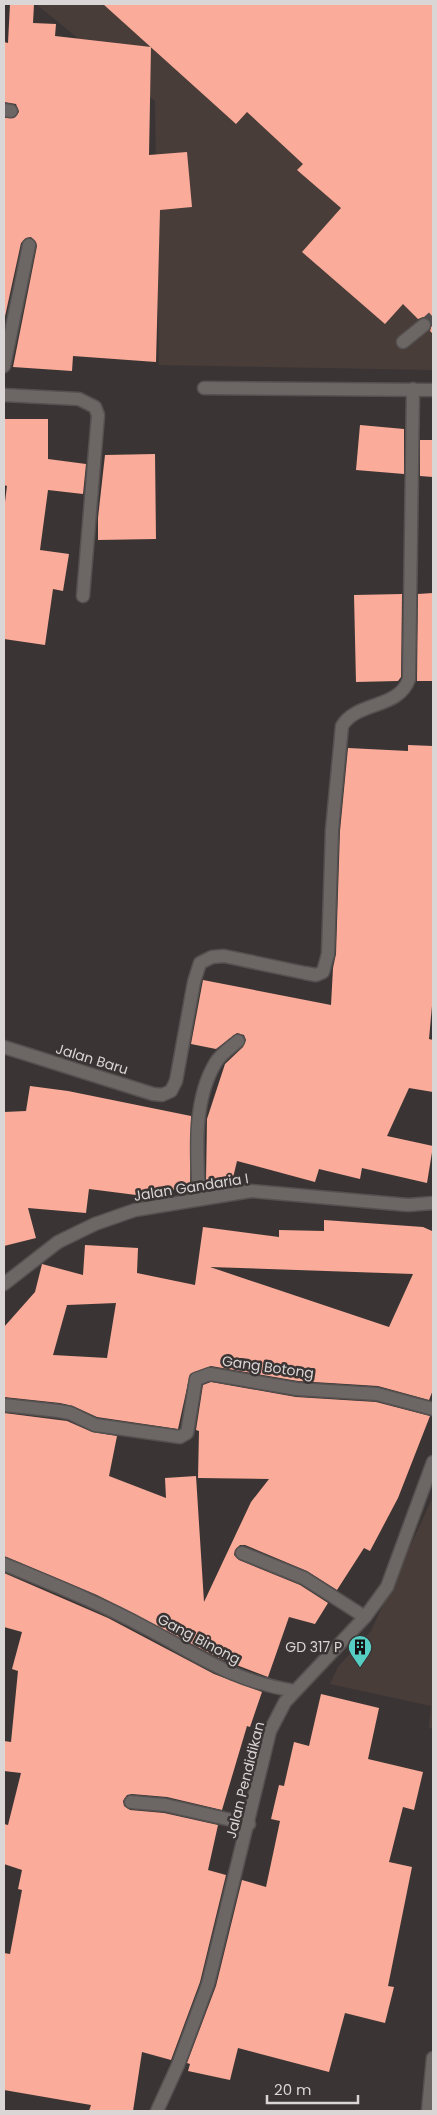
<svg xmlns="http://www.w3.org/2000/svg" width="437" height="2115" font-family="Poppins,sans-serif">
<style>
.built{fill:#493d3a}
.building{fill:#fbab99;fill-rule:evenodd}
.lines{fill:none;stroke-linecap:round;stroke-linejoin:round}
.minor-tunnel{stroke:#524d4c;stroke-width:12;stroke-dasharray:12 6;stroke-linecap:butt}
.minor-casing{stroke:#555150;stroke-width:15}
.minor{stroke:#6c6665;stroke-width:12}
.labels{text-anchor:middle;dominant-baseline:central;stroke-width:5;stroke-linejoin:round;paint-order:stroke}
.street-label{font-size:14px;fill:#d9d6d5;stroke:#3a3534}
.poi-label{font-size:14px;fill:#d9d6d5;stroke:#3a3534;text-anchor:end}
</style>
<rect width="100%" height="100%" fill="#3a3534"/>
<!-- built -->
<g class="built">
<path d="M36,4H433V370L159,365L155,101Z"/>
<path d="M433,1497V1729L429,1728L431,1706L330,1684L338,1667L371,1631Z"/>
</g>
<!-- building -->
<g class="building">
<path d="M10,4H34L33,23L56,24L55,36L151,47L149,155L187,152L192,207L160,210L156,362L73,356L72,371L13,367L37,246L36,242L31,237L26,238L21,243L4,321V118H14L19,112L16,104L4,102V42L8,43Z"/>
<path d="M103,4H433V334L430,331L432,324L430,320L423,317L418,319L403,304L385,324L302,252L341,208L297,170L303,164L247,112L236,124Z"/>
<path d="M4,419H48V459L86,464L83,494L48,490L40,550L69,554L63,591L53,589L45,645L4,639V510L7,486L4,485Z"/>
<path d="M360,425L404,429V474L356,470Z"/>
<path d="M420,440H433V477L420,476Z"/>
<path d="M155,454L156,539L98,540V518L105,455Z"/>
<path d="M433,593V681H417L418,594Z"/>
<path d="M402,594L401,677L398,681L356,682L354,595Z"/>
<path d="M408,745L433,746V995L429,1039L433,1040V1092L409,1088L387,1136L433,1146L427,1183L362,1168L360,1179L319,1169L315,1182L237,1161L232,1182L206,1181L207,1119L225,1064L243,1047L246,1040L244,1035L237,1033L216,1049L191,1044L203,980L331,1005L333,968L336,954L340,831L348,748L408,751Z"/>
<path d="M30,1086L68,1091L191,1116L190,1189L145,1191L144,1196L89,1189L86,1213L28,1208L36,1238L4,1246V1112L26,1111Z"/>
<path d="M324,1220L423,1227L432,1231L433,1228V1390L429,1400L378,1386L298,1381L211,1366L190,1374L178,1429L97,1417L73,1406L60,1403L4,1397V1327L35,1292L42,1264L83,1275L85,1245L138,1248L137,1273L195,1285L203,1227L279,1237V1230L324,1231ZM210,1267L413,1274L389,1327ZM116,1303L107,1358L53,1355L67,1305Z"/>
<path d="M211,1382L296,1397L376,1402L430,1416L398,1498L370,1551L364,1548L337,1590L307,1571L245,1545H240L235,1550L234,1555L239,1560L300,1585L328,1603L315,1624L289,1617L268,1677L221,1659L97,1595L4,1556V1413L67,1421L92,1432L117,1436L109,1476L166,1498L165,1478L196,1476L204,1602L251,1502L269,1479L198,1478L199,1431L196,1430L203,1385Z"/>
<path d="M4,1573L108,1618L214,1674L262,1692L250,1727L247,1726L222,1810L167,1797L132,1794L127,1795L123,1801L124,1806L130,1810L164,1813L218,1825L208,1870L226,1875L200,1982L171,2060L142,2052L133,2111H89L91,2105L4,2090V1953L10,1954L22,1890L18,1889L22,1870L4,1864V1824L8,1825L21,1773L4,1771V1741L11,1742L18,1671L12,1669L22,1632L4,1627Z"/>
<path d="M321,1694L379,1708L368,1759L423,1772L414,1810L403,1807L389,1862L412,1867L388,1986L394,1987L385,2023L345,2013L329,2072L238,2048L230,2080L188,2071L190,2064L187,2063L216,1986L242,1880L266,1887L280,1821L271,1819L279,1785L284,1786L294,1742L309,1746Z"/>
</g>
<g class="lines">
<!-- minor-tunnel -->
<path class="minor-tunnel" d="M424,325L433,317"/>
<!-- minor casing -->
<g class="minor-casing">
<g id="minor">
<path d="M4,110L11,111"/>
<path d="M403,342L424,325"/>
<path d="M4,366L29,245"/>
<path d="M204,388L433,390"/>
<path d="M4,395L79,399L95,407L98,415L83,596"/>
<path d="M4,1047L153,1094L162,1095L171,1091L176,1081L194,982L200,963L212,957L224,956L305,973L316,975L323,972L328,954L332,830L342,726C357,701 399,709 409,679L413,389"/>
<path d="M199,1198C197,1154 192,1101 216,1062C221,1054 231,1047 238,1041"/>
<path d="M4,1284L58,1242L95,1224L135,1210L251,1191L408,1205L433,1203"/>
<path d="M4,1405L59,1411L70,1413L95,1425L180,1437L187,1433L196,1379L210,1374L297,1389L377,1394L433,1409"/>
<path d="M242,1553L304,1578L365,1617"/>
<path d="M4,1564C52,1584 100,1603 146,1628C200,1656 232,1681 295,1691"/>
<path d="M131,1802L165,1805L249,1824"/>
<path d="M157,2111L178,2065L208,1984L270,1731L285,1702L365,1617L387,1587L433,1462"/>
<path d="M428,2111L433,2058"/>
</g>
</g>
<!-- minor -->
<use href="#minor" class="minor"/>
</g>
<!-- icons -->
<defs>
<g id="building-pin" transform="scale(1.25)"><path d="M0 17L-7.5 6A9.5 9.5 0 1 1 7.5 6Z" fill="#56cec3" stroke="#3a3534"/><path d="M-4-6H4V6H1V3H-1V6H-4ZM-2.5-4.3h1.7v1.8h-1.7ZM.8-4.3h1.7v1.8H.8ZM-2.5-1h1.7V.8h-1.7ZM.8-1h1.7V.8H.8Z" fill="#111"/></g>
</defs>
<g fill-rule="evenodd">
<use href="#building-pin" x="360" y="1647"/>
</g>
<g class="labels">
<!-- street labels -->
<g class="street-label">
<text transform="translate(92 1059) rotate(17)">Jalan Baru</text>
<text transform="translate(191 1187) rotate(-9)">Jalan Gandaria I</text>
<text transform="translate(268 1367) rotate(8)">Gang Botong</text>
<text transform="translate(199 1639) rotate(28)">Gang Binong</text>
<text transform="translate(245 1780) rotate(-76)">Jalan Pendidikan</text>
</g>
<!-- poi labels -->
<g class="poi-label">
<text x="342" y="1647">GD 317 P</text>
</g>
</g>
<!-- border -->
<rect width="437" height="2115" fill="none" stroke="#d9d6d5" stroke-width="10"/>
<!-- scale -->
<path d="M267 2095v8h91v-8" fill="none" stroke="#d9d6d5" stroke-width="2.5"/>
<text x="274" y="2095" font-size="15" fill="#d9d6d5" stroke="#3a3534" stroke-width="4" paint-order="stroke">20 m</text>
</svg>
